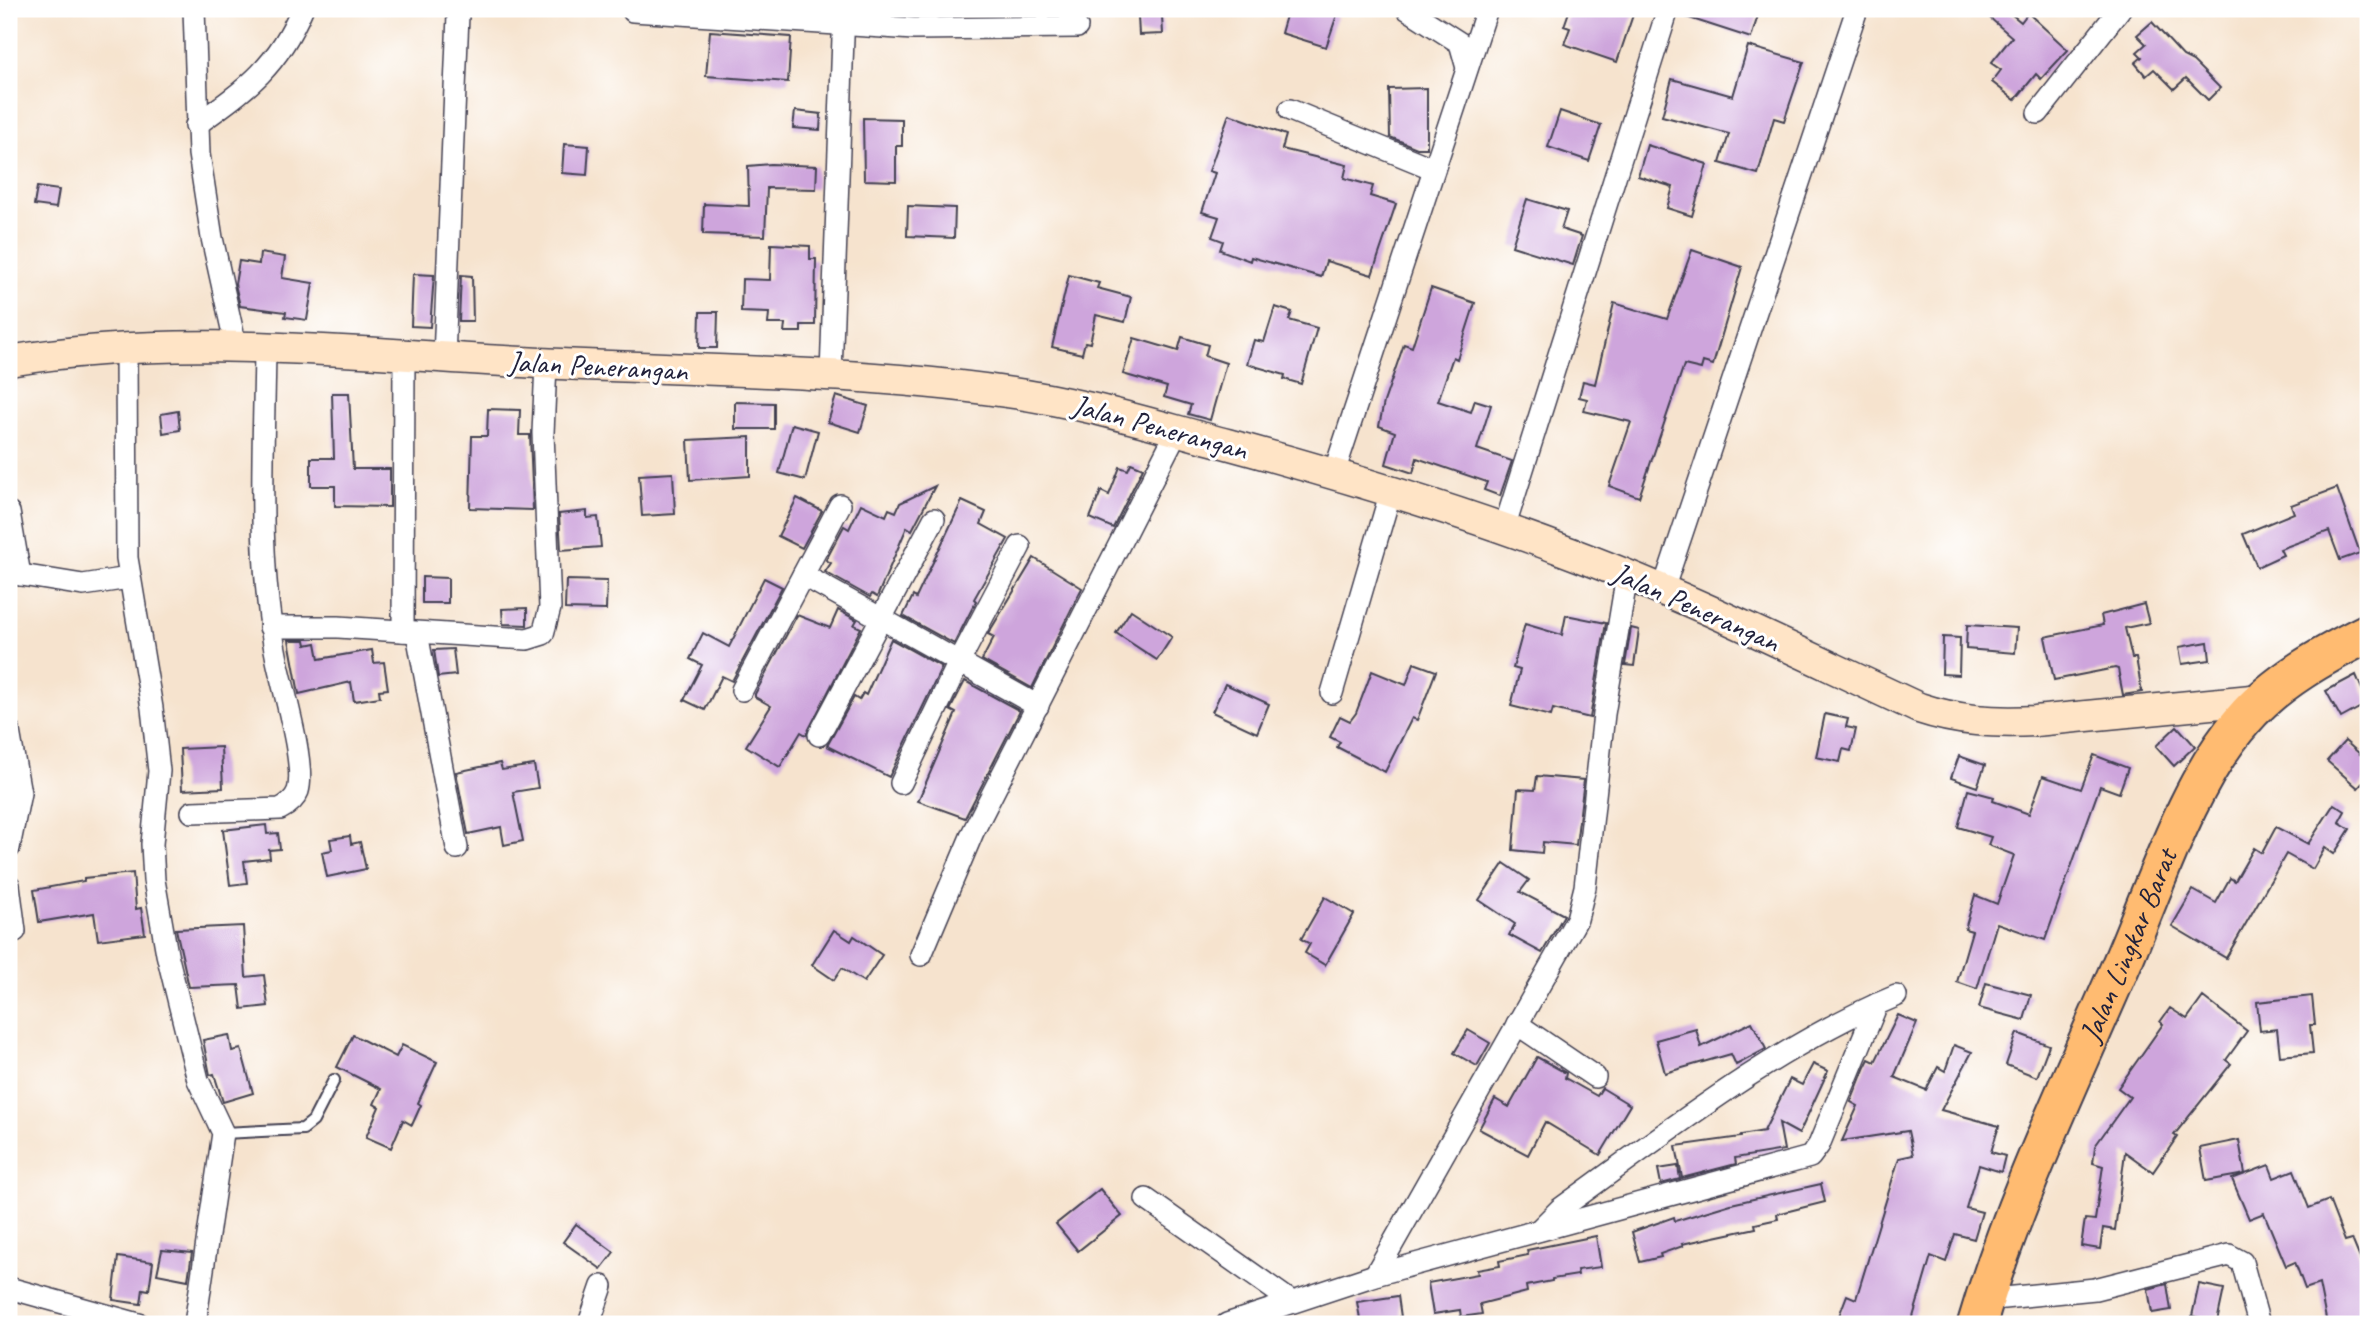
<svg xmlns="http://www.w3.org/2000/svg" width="2377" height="1333" font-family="Caveat,sans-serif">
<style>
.building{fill:#cea5dc}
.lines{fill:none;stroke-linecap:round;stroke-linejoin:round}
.lane-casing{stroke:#423f51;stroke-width:14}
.street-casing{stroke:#423f51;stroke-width:24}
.secondary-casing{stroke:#423f51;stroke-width:33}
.highway-casing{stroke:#423f51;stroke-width:42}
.lane{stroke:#fff;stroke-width:10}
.street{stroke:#fff;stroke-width:21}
.secondary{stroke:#ffe4c6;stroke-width:30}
.highway{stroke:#ffbb71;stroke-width:38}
.labels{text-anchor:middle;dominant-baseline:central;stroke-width:6;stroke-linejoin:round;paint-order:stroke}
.street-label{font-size:30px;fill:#22223b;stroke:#fff}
</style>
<rect width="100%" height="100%" fill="#fff"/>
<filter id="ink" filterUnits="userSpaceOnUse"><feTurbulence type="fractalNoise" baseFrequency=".0143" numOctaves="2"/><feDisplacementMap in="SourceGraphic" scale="14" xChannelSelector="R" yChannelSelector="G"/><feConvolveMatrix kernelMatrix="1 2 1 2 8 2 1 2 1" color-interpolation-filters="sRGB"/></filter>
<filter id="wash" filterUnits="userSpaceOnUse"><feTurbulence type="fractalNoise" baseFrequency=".00686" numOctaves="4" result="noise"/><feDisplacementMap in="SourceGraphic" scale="28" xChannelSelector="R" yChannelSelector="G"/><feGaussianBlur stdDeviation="1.57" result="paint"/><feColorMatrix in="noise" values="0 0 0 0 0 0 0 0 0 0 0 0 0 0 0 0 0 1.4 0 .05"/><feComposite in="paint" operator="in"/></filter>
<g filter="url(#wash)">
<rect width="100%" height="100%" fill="#f6e3ce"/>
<g id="blocks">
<!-- building -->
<g class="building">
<path d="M1288,9H1339L1326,47L1281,33Z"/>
<path d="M1570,9H1635L1617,62L1564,44L1570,28L1564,26Z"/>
<path d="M1681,9H1760L1751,38L1680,15Z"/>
<path d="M1998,9H2005L2021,22L2028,13L2068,50L2041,79L2036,74L2015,100L1992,82L2001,70L1991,63L2012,37L1990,18Z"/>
<path d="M1138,16H1162L1163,34L1139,35Z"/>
<path d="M2152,22L2183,56L2193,61L2220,88L2208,100L2186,78L2174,89L2154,69L2146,76L2135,63L2142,57L2137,52L2146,44L2137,35Z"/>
<path d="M710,31L791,37L788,82L706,76Z"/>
<path d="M1748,46L1804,62L1784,121L1774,118L1758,174L1720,163L1729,134L1662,116L1672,79L1733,96Z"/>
<path d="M1427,88V148H1417L1390,137L1389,89Z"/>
<path d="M795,111L821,114L820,130L793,128Z"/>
<path d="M1560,111L1601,125L1589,161L1548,147Z"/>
<path d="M1229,114L1286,135L1282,149L1347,165L1344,178L1373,186L1370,196L1396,204L1372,275L1326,261L1321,277L1251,257L1250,261L1220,250L1223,241L1212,237L1219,217L1202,212L1215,173L1209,171Z"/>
<path d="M863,118L902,119V146H896V181L864,180Z"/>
<path d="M564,144L589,146L587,175L562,173Z"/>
<path d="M1647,145L1707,164L1692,216L1667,208L1673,187L1638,176Z"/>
<path d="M771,164L817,166L816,189L767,188L765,236L703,234L704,204L749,206L748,166Z"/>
<path d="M37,187L59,190L56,208L34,205Z"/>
<path d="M1527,199L1567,211L1561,229L1582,236L1573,265L1512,246Z"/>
<path d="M908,206L955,208L954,238L907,236Z"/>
<path d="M771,244L810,246V259H816L815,325H801V332H784L785,324H768L769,313L741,312L742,279L770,280Z"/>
<path d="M1692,250L1742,267L1713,365L1703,362L1701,369L1684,365L1639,497L1609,486L1631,422L1584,411L1587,399L1579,397L1583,381L1595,384L1614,303L1667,319Z"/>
<path d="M260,253L285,257L282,278L313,283L307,320L285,317L286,312L240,306L235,284L239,261L259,264Z"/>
<path d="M413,274L434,275L430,327L411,326Z"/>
<path d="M461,275L472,276L473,321H459Z"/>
<path d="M1069,275L1099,283L1097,288L1131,297L1125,322L1096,315L1090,343L1085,342L1082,354L1052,347Z"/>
<path d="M1431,288L1475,303L1457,359L1453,357L1438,401L1471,412L1475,400L1491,405L1477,449L1512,461L1500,496L1484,490L1487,482L1417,458L1413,473L1386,464L1395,432L1379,426L1384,402L1404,344L1412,347Z"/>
<path d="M1275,307L1292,312L1289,320L1317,328L1301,384L1284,379L1285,375L1247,364L1254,340L1264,342Z"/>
<path d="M700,312H718L717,348H699Z"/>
<path d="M1182,337L1208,345L1205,356L1226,363L1210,420L1188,414L1191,405L1164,397L1167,387L1123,374L1134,338L1178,351Z"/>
<path d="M332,393H349L353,469H390V507L335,506V486H311V458H334Z"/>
<path d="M836,396L868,406L860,432L828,422Z"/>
<path d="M735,402L774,403V429H735Z"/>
<path d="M488,409L520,410L519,435H530L533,510L470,508L472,436H487Z"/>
<path d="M178,411L180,430L163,433L161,414Z"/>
<path d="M792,424L818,431L805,480L779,473Z"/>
<path d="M750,437V476L690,480L688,440Z"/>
<path d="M1131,463L1143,468L1113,528L1090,518L1101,491L1109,495L1120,467L1128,470Z"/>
<path d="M673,473L675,514L642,516L639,475Z"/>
<path d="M935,486L912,530L907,527L877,597L872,594L870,597L825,572L831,563L826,560L844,526L849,529L861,504L886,516L889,509L896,512L900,503Z"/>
<path d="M2337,488L2360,553L2340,560L2329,531L2280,549L2283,555L2257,567L2243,534L2294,513L2291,505Z"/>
<path d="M797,498L822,511L802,548L778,536Z"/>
<path d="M962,501L986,512L981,524L1008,539L974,599L976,601L954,644L903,616L913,596L916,598Z"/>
<path d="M587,511V518L598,517L601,547L561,550L559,514Z"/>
<path d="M1034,558L1082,588L1032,688L982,660L994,637L988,634Z"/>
<path d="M422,577L448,578V603H422Z"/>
<path d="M764,578L782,587L732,681L722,676L705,710L684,700L702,665L690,659L703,633L729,647Z"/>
<path d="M566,580L607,581L606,610L565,609Z"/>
<path d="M2144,604L2149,623L2125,628L2132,658H2136L2142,692L2123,695L2118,669L2115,668L2054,680L2045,637L2103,625L2101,615Z"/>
<path d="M527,608V625L503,624L502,609Z"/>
<path d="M838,610L857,620L854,625L861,628L806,735L801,732L780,767L746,746L771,706L755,697V694L797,615L830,628Z"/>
<path d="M1131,610L1172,637L1157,660L1116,633Z"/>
<path d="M1566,615L1606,623L1590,718L1553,709L1551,716L1511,706L1520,670L1513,668L1525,624L1562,635Z"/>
<path d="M1967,625L2017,628L2015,653L1966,649Z"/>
<path d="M1631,628L1639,630L1634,666L1625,665Z"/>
<path d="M1943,637L1960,638L1959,675L1942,674Z"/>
<path d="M891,639L942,667L889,777L827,746L854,697L859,700L863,693L866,695Z"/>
<path d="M289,640H305L306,645L316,643L319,659L372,650L374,663L384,662L388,689L379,690L380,697L354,701L351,682L299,694Z"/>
<path d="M2208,642L2210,660L2182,664L2179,647Z"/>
<path d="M453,649L456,675L438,677L434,650Z"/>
<path d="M1414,663L1436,671L1417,720L1412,718L1385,772L1337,747L1340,742L1330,737L1340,716L1350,721L1356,713L1372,671L1406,685Z"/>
<path d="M2356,675L2368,703L2341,718L2326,691Z"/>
<path d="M965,681L1020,711L965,818L918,801L956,713L950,710Z"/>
<path d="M1225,684L1269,704L1257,733L1212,712Z"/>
<path d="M1825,714L1848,719L1846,727L1856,729L1851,751L1843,749L1840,762L1816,757Z"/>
<path d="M2177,726L2195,746L2174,766L2156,746Z"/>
<path d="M2345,741L2368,761V777L2358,788L2327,761Z"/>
<path d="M221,747L223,788L182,790L180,749Z"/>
<path d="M2094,755L2128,768L2119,793L2100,786L2045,940L1997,923L1977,989L1957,982L1972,931L1965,929L1975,895L1997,904L2014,855L1988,845L1991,837L1958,827L1968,790L1994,797L1993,801L2029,814L2043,776L2081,789Z"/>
<path d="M1959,756L1985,765L1977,787L1951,778Z"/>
<path d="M500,763L502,770L534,765L538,788L513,792L523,841L504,845L501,827L468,834L456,772Z"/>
<path d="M1537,776L1584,780L1576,845L1543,842L1542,853L1513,850L1518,789L1535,790Z"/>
<path d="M2334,804L2345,811L2339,822L2350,829L2334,854L2325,848L2313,869L2286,854L2226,958L2172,926L2193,890L2216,903L2230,878L2235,881L2254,848L2262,853L2276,827L2308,844Z"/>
<path d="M266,825L267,834L278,833L280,849L269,850L270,858L244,861L247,883L230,885L223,830Z"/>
<path d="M350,836L351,844L360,842L366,869L327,877L322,852L332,850L330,839Z"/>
<path d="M1504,863L1529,880L1520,892L1564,915L1542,953L1509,935L1515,924L1479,900Z"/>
<path d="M133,873L136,909L141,908L145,934L98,940L94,913L39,922L34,890L84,881V878Z"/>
<path d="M1325,897L1354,914L1325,965L1305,953L1310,944L1301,939Z"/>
<path d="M243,926L246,977L264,975L268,1006L242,1009L239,985L189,987L176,929Z"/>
<path d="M834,930L851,941L854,936L882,955L864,982L842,968L834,980L812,965Z"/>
<path d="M1986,983L2031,995L2024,1020L1979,1008Z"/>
<path d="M2312,996L2315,1025H2310L2313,1053L2280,1056L2277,1029L2260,1031L2257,1002Z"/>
<path d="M2203,997L2247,1031L2226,1060L2231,1064L2174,1135L2177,1137L2153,1172L2125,1152L2115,1230L2103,1228L2100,1249L2081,1246L2085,1219L2095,1220L2103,1166L2093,1163L2095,1146L2130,1097L2118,1088L2163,1024L2160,1022L2170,1008L2187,1019Z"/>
<path d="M1898,1015L1917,1023L1894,1077L1926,1090L1938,1067L1945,1071L1954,1045L1972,1052L1941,1110L1999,1126L1991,1152L2005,1156L2001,1172L1979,1165L1966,1208L1982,1212L1974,1239L1955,1234L1946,1262L1931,1256L1911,1324H1856L1839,1316L1847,1295L1856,1299L1899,1158L1913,1155L1908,1131L1842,1141L1858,1106L1851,1102L1865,1067L1869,1059L1875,1062Z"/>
<path d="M1752,1022L1766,1049L1736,1065L1731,1054L1665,1073L1656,1040L1696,1029L1701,1047Z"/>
<path d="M1468,1030L1490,1043L1477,1066L1454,1053Z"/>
<path d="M2017,1033L2049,1045L2037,1077L2006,1065Z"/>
<path d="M229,1035L232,1051L241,1049L253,1093L223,1102L214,1074L210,1075L203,1040Z"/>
<path d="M353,1035L396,1057L402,1045L437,1062L418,1103L421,1105L412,1125L403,1120L391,1148L366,1137L379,1107L374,1104L381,1089L337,1067Z"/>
<path d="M1537,1057L1566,1073L1565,1078L1597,1096L1602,1088L1630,1105L1600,1155L1545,1122L1528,1155L1479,1129L1495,1099L1509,1107Z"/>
<path d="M1813,1064L1828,1071L1799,1134L1779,1123L1784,1150L1735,1158L1736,1164L1682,1178L1676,1146L1741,1137V1135L1764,1131L1790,1079L1802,1085Z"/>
<path d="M2239,1140L2245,1174L2206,1181L2200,1148Z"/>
<path d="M2269,1165L2274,1178L2294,1170L2309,1208L2329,1200L2345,1241L2352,1239L2368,1278V1324H2327L2319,1284L2305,1289L2295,1262L2286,1266L2264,1213L2249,1219L2232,1179Z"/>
<path d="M1678,1166L1680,1179L1661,1184L1658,1169Z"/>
<path d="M1821,1184L1825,1202L1777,1214L1778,1219L1755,1224L1756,1228L1682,1244L1683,1246L1660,1254L1661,1257L1640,1262L1632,1232L1674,1217L1675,1221L1731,1204Z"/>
<path d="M1100,1189L1122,1216L1078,1251L1056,1224Z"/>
<path d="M576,1224L614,1252L601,1269L563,1242Z"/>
<path d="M1596,1236L1601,1267L1577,1270L1578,1275L1552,1279V1281L1526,1286L1527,1292L1480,1304L1482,1314L1461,1317L1460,1310L1433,1314L1428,1283L1478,1274L1477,1270L1500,1266L1499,1261L1528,1255L1527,1250Z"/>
<path d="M162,1250L192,1253L188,1280L157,1274Z"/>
<path d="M118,1257L153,1262L149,1290L143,1289L141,1304L113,1300Z"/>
<path d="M2167,1284L2171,1310L2152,1313L2148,1289Z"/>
<path d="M2199,1284L2224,1289L2217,1322L2192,1316Z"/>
<path d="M1398,1296L1402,1324H1361L1357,1302Z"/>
</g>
</g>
</g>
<g filter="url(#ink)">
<use href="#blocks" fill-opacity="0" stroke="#423f51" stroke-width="2"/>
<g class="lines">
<!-- lane casing -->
<g class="lane-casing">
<path id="lane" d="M223,1133L303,1129L313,1121L334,1080"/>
</g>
<!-- street casing -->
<g class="street-casing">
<g id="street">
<path d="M194,9L199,154L212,238L236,347"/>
<path d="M1407,9L1460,43L1467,68"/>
<path d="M633,11L914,29L1077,27"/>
<path d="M1290,110L1434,169"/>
<path d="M2038,113L2120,9"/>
<path d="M196,125C246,89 277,68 302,9"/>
<path d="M126,348L127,558L152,708L159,771L152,844L154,880L167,954L198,1080L223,1133L195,1324"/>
<path d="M444,358L458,15"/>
<path d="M831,374L844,9"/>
<path d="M1334,473L1487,9"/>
<path d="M9,512L20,575"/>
<path d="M1504,529L1668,9"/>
<path d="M9,573L83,585L129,578"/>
<path d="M803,575L1038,706"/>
<path d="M1663,590L1857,9"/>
<path d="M270,627H338L527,639L543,634L550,608L543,433L546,364"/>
<path d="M403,631L404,354"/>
<path d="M417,633L457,848"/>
<path d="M742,690L840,505"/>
<path d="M1332,693L1391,491"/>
<path d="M9,731L20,793L9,848"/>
<path d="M819,735L934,519"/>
<path d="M901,783L959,662L1020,546"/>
<path d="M192,812L280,809C288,805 295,799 298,791C306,765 283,689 277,660C256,558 264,451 265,348"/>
<path d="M9,885L15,931"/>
<path d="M921,955L973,832L1177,431"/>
<path d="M1517,1024L1595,1077"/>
<path d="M1146,1199L1292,1302"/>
<path d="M1539,1230L1560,1209C1663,1135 1779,1044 1896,996"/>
<path d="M1375,1275L1577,919L1585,887L1604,714L1627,575"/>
<path d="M9,1288L139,1324"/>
<path d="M1984,1300L2095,1289L2229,1255L2242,1262L2259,1324"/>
<path d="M589,1324L602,1286"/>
<path d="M1227,1324L1375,1275L1810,1157L1819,1145L1877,1004"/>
</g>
</g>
<!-- secondary casing -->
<g class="secondary-casing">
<path id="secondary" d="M9,361C178,332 352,353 522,362C683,371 846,369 1006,392C1081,402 1154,425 1227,444C1345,476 1462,511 1576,555C1693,599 1806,656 1919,708C1958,721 1994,723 2035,721L2262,699"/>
</g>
<!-- highway casing -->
<g class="highway-casing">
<g id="highway">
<path id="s1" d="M1977,1324C2014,1198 2073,1077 2125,956C2156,883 2190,779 2243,720C2275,682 2324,655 2368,633"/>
</g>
</g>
<!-- lane -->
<use href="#lane" class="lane"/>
<!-- street -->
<use href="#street" class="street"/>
<!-- secondary -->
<use href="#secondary" class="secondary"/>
<!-- highway -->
<use href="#highway" class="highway"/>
</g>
</g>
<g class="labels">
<!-- street labels -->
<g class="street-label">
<text transform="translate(598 366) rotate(3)">Jalan Penerangan</text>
<text transform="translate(1160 427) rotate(15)">Jalan Penerangan</text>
<text transform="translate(1696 607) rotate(24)">Jalan Penerangan</text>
<text stroke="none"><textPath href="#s1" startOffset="408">Jalan Lingkar Barat</textPath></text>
</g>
</g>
<!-- margin -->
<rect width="2377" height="1333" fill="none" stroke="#fff" stroke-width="35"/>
</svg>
